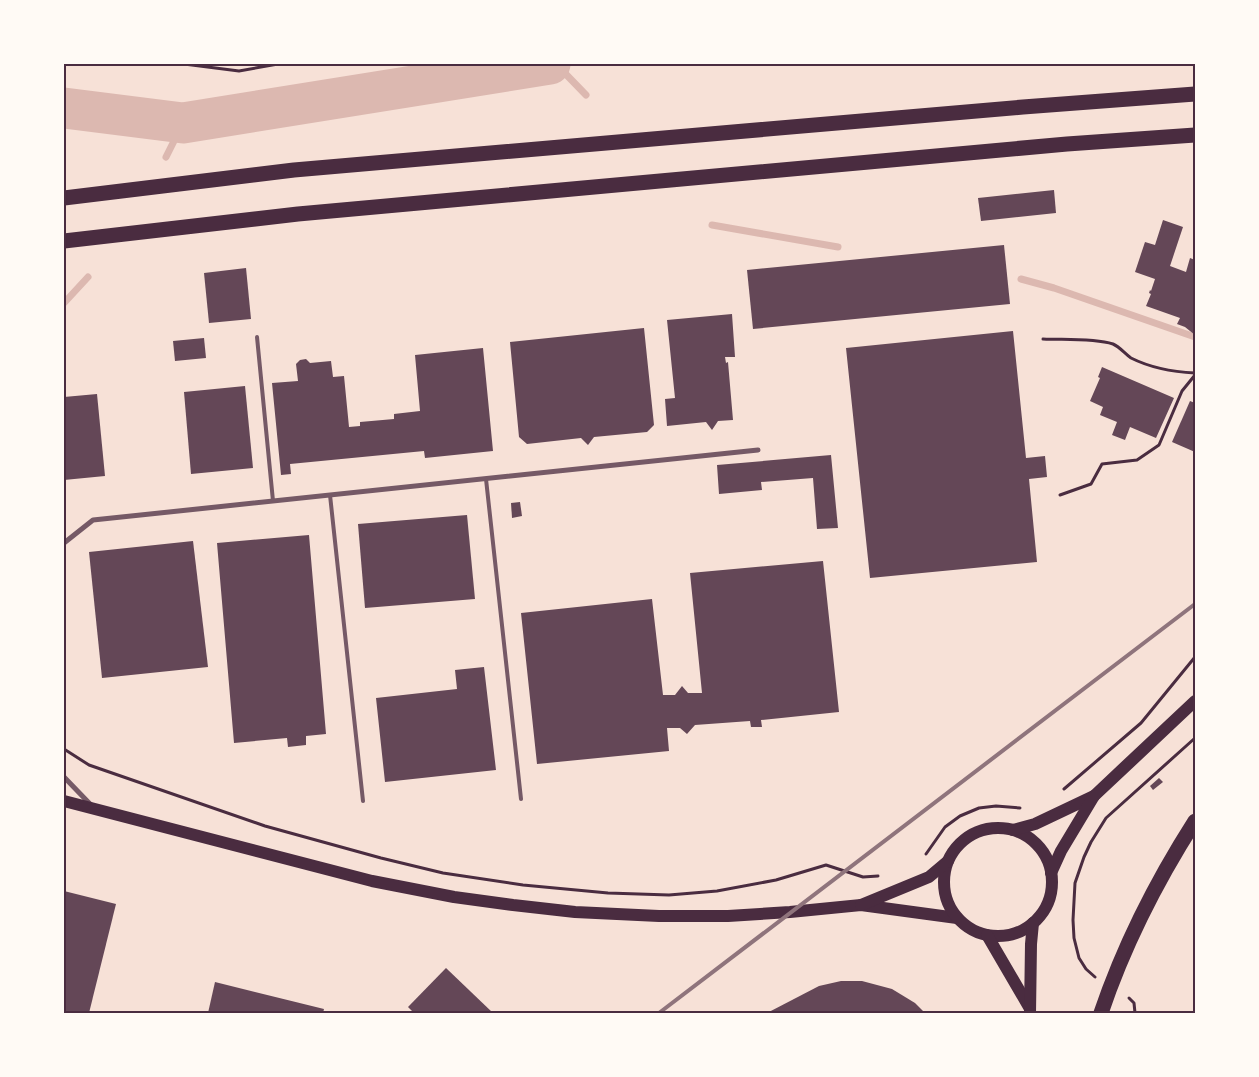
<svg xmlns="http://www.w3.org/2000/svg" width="1259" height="1077" font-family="'Titillium Web',sans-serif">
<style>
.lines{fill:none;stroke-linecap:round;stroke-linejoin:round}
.stream{stroke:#dcb8b0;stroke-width:7}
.river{stroke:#dcb8b0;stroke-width:41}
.building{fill:#644757}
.path{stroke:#4a2c40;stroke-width:3}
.service{stroke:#755966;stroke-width:4}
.minor{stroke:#755966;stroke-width:5}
.primary{stroke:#4a2c40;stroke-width:12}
.motorway{stroke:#4a2c40;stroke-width:15}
.rail{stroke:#8f747c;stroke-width:4}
.neatline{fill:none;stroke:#4a2c40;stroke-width:2}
</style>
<rect width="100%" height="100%" fill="#f7e1d7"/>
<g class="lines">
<!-- stream -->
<g class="stream">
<path d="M556,64L586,95"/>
<path d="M166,157L183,123"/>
<path d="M712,225L838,247"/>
<path d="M1021,279L1054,288L1195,337"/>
<path d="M64,303L88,277"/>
</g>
<!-- river -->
<path class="river" d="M64,108L183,123L550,64"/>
</g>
<!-- building -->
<g class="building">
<path d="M1054,190L1056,213L981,221L978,198Z"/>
<path d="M1163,220L1183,227L1170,266L1186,272L1190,258L1195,260V335L1185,327L1177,324L1180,318L1146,306L1151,294L1149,293L1150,290L1151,291L1155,279L1135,272L1145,242L1155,245Z"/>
<path d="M1004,245L1010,304L753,329L747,270Z"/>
<path d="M246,268L251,319L209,323L204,273Z"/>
<path d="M732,314L735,357H725L726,363L728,362L733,420L718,421L712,430L706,422L667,426L665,399L675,398L667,320Z"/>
<path d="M644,328L654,425L647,432L594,437L588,445L581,438L527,444L519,437L510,342Z"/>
<path d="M1013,331L1026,458L1045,456L1047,477L1029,479L1037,562L870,578L846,348Z"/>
<path d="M204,338L206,358L175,361L173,341Z"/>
<path d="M483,348L493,451L425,458L424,451L290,464L291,474L281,475L272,383L298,381L296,364L300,360L306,359L310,363L331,361L333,377L344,376L349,427L360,426V422L394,419V414L420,411L415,355Z"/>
<path d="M1102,367L1174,398L1156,438L1130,427L1125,440L1112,435L1117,422L1100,415L1103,407L1090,401L1100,378L1098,377Z"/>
<path d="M245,386L253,468L191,474L184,392Z"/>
<path d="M97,394L105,476L64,480V397Z"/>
<path d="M1190,401L1195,403V452L1172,442Z"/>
<path d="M831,455L838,528L817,529L813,478L761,482L762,490L719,494L717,465Z"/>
<path d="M520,502L522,516L512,518L511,503Z"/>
<path d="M467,515L475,599L365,608L358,524Z"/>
<path d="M309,535L326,734L306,736V745L288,747L287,738L234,743L217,543Z"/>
<path d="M193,541L208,667L102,678L89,552Z"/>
<path d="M823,561L839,712L761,720L762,727H751L750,721L695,725L687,734L680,728H667L669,751L537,764L521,613L652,599L663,695H675L682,686L688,693H702L690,573Z"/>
<path d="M484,667L496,770L385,782L376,698L457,689L455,670Z"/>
<path d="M1159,778L1163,782L1153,790L1150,786Z"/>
<path d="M64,891L116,904L89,1013H64Z"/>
<path d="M446,968L493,1013H414L408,1007Z"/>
<path d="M841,981H862L892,989L915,1003L925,1013H767L819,986Z"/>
<path d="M215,982L324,1009L323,1013H208Z"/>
</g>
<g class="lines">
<!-- path -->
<g class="path">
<path d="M184,64L239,71L278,64"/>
<path d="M1043,339C1064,340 1093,338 1113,344C1120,347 1125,354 1131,358C1151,368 1174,372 1195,373"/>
<path d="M1060,495L1091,484L1102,464L1137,460L1159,445L1182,391L1195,375"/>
<path d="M64,749L89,765L265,826L381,858L443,873L523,885L608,893L669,895L717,891L776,880L826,865L863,877L878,876"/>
<path d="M1064,789L1141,723L1195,657"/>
<path d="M926,854L945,827L960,816L979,808L996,806L1020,808"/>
<path d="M1095,977L1086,969L1079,958L1074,938L1073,920L1075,883L1084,857L1091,842L1106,818L1195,738"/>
<path d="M1129,998L1134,1003L1135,1013"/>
</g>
<!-- service -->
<g class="service">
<path d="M257,337L273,501"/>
<path d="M486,479L521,799"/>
<path d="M330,495L363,801"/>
</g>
<!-- minor -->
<g class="minor">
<path d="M64,543L93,520L758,450"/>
<path d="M64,777L91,805"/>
</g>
<!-- primary -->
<g class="primary">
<path d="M64,801L372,881L454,897L513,905L575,912L659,916H728L790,912L861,905L957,918"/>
<circle cx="998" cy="882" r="54"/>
<path d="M1013,830L1035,824L1094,796"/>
<path d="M1051,873L1061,851L1094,796L1195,701"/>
<path d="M861,905L929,877L948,861"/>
<path d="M987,935L1029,1007"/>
<path d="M1030,1013L1031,944L1033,923"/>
</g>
<!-- motorway -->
<g class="motorway">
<path d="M64,198L294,170L1023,107L1195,94"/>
<path d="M64,241L298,214L1067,144L1195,135"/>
<path d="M1101,1013C1124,945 1156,882 1195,821"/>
</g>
<!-- rail -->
<path class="rail" d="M659,1013L1195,604"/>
</g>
<!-- border -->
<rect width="1259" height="1077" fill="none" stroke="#fffaf5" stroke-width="130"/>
<rect x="65" y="65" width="1129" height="947" class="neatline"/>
</svg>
